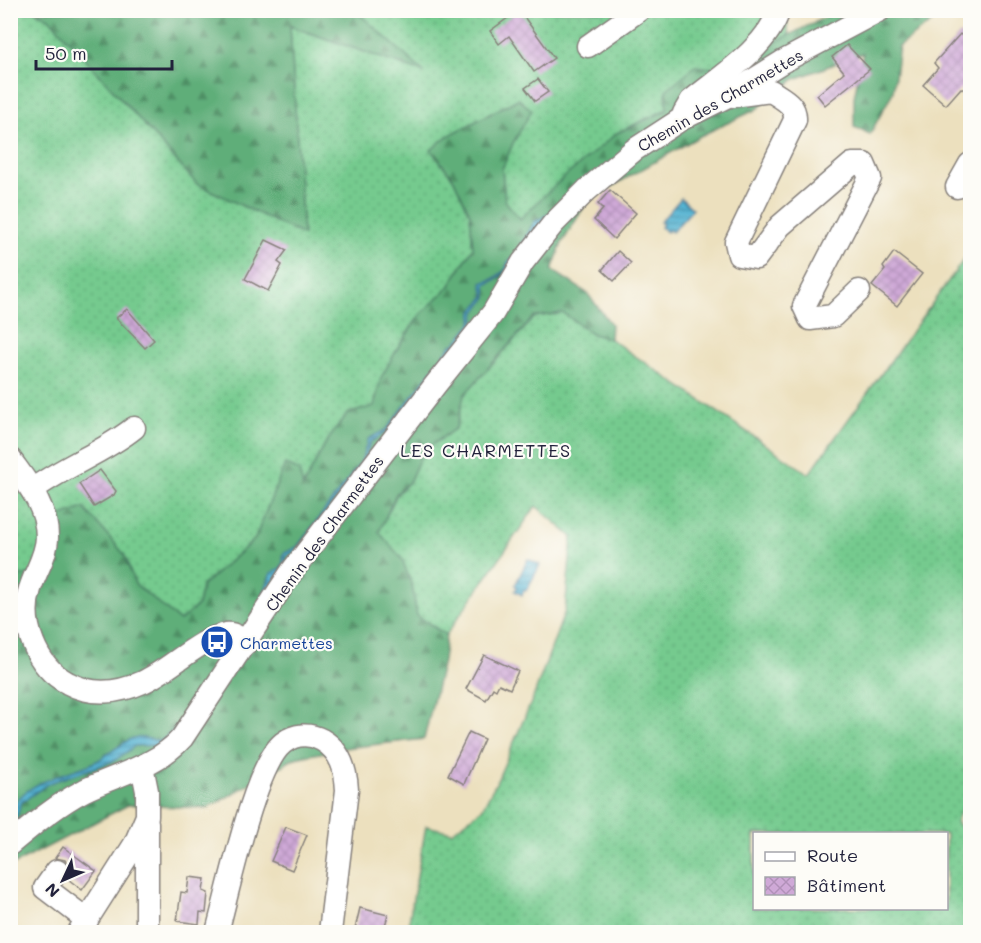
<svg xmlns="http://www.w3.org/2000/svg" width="981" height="943" font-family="Mali,sans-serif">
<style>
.grass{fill:url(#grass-dots);stroke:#4b7664;stroke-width:1.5;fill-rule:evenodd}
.forest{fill:url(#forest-firs);stroke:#40685a;stroke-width:1.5}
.water{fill:url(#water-rules);stroke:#3a6a86;stroke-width:1.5}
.building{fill:url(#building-cross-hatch)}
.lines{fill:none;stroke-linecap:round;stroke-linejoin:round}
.minor-casing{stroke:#87817c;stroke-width:25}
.minor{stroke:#fff;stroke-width:22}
.labels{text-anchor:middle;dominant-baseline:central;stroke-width:4.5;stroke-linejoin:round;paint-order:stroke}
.street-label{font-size:16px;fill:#22223b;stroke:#fdfcf7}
.transit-label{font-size:16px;fill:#164399;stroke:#fdfcf7;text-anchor:start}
.neighbourhood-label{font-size:18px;letter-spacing:1.5px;fill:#22223b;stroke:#fdfcf7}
</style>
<defs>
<pattern id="grass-dots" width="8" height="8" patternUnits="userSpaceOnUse" patternTransform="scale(1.5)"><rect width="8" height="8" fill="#74ca8e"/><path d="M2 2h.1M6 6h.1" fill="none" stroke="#64ad7b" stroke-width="1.8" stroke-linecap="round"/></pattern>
<pattern id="forest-firs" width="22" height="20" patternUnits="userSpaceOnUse" patternTransform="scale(1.5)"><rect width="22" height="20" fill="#5fae79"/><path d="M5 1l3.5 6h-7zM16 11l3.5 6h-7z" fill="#4e8d64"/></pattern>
<pattern id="water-rules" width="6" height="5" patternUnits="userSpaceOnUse" patternTransform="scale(1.5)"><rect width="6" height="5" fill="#52b2d1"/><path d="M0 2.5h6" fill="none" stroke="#4490ab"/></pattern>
<pattern id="building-cross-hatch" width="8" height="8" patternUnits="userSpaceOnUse" patternTransform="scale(1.5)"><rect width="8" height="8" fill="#cfa9d7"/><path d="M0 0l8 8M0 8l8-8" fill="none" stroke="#b191b9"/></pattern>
</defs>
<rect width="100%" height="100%" fill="#fdfcf7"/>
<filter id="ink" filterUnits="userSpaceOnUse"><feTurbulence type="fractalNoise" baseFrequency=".0167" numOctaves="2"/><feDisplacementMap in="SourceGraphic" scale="12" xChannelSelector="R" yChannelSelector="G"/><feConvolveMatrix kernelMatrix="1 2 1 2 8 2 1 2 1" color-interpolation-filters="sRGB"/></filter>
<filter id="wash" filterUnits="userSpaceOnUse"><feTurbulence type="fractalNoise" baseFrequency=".008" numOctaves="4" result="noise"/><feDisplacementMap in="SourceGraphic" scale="24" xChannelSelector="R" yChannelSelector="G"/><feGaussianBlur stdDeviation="1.35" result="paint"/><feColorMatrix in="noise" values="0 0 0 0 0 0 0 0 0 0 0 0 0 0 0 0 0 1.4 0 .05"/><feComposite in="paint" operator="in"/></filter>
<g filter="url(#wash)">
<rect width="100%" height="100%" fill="#ece0be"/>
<!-- grass -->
<g class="grass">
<path d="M11,11H35L49,18L197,184L303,235L290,26L423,72L356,11H785L789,35L667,109L617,133L520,219L505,201L502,169L513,143L531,110L518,99L447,137L431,150L453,178L470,214L473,248L449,287L420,315L399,346L381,378L375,406L325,444L302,488L299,471L285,464L255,539L202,586L198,605L180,621L135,584L124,554L57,543L44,569L11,586Z"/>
<path d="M970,251V790L956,822L970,836V932H407L426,826L452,832L482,809L497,781L533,698L565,611L572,537L536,506L446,635L417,616L412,586L379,532L397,494L409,482L423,451L456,428L464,395L535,317L563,313L593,334L610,339L809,474ZM754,834H946V908H754Z"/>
</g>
<!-- forest -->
<g class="forest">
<path d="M35,11H356L425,73L290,26L303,235L197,184L49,18Z"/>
<path d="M837,11H969L943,14L899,46L893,92L870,134L854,127V97L863,53L795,79L755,110L700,136L588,200L562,243L552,270L587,293L611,324L610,339L593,334L563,313L534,317L464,395L456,428L423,451L409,482L396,494L379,532L402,559L412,586L417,616L446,635L443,661L424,739L345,748L295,758L208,808L128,805L11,866L10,586L12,579L44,569L57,543L56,518L84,508L124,554L135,584L180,621L198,605L202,586L255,539L285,464L299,471L303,487L325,444L347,414L374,406L381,378L399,346L420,315L449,287L473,248L470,214L453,178L431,150L446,137L518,99L532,110L513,143L502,169L505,201L520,219L562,179L617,133L667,110L666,90L695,66L722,69Z"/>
</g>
<!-- water -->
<g class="water">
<path d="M681,198L693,209L672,232L669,230L667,232L661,227L663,224L660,222Z"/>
<path d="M556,210C537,235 514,272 486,285L487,297L476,312L474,325L389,431L370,442L363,465L295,552L286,556V563L262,599L271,573C282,568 284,567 283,554L297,547L361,462L368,439L387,429L451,345L455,344L472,323L473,311L485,296L482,283L493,279L505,270L508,262L517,253L534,222Z"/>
<path d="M528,559L540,565L526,591L524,590L522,595L515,591L517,587L515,585Z"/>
<path d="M185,721L165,745L135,746L114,761L49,783L21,803L17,817L11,820C10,784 66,775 93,763C106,757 122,742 133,738C141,736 153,740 161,741Z"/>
</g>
<g id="blocks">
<!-- building -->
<g class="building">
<path d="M519,10L554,58L534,72L509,36L499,44L490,31Z"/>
<path d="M960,34L970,43V94L961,88L946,105L923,85L938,68L934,63Z"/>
<path d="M847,45L870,69L825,105L817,95L844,72L832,57Z"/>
<path d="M538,79L548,92L535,101L525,88Z"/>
<path d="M610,190L636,213L614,239L594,220L603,209L598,204Z"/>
<path d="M266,240L287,250L278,262L282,265L268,291L245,279Z"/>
<path d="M618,251L631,263L614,281L602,270Z"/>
<path d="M894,252L922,274L897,306L872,286L885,270L883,267Z"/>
<path d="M127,309L154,340L145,348L116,318Z"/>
<path d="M100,470L116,491L114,495L94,507L79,484Z"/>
<path d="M484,655L518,671L510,689L499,684L496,690L493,688L486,700L466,689Z"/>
<path d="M469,732L484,739L464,784L448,775Z"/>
<path d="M286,827L307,835L292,870L271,861Z"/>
<path d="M63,847L96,871L82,890L68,879L70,872L69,866L65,860L55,858Z"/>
<path d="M189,877L205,879L203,891L208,893L206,913L200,912L199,924L177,921L181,892L187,893Z"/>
<path d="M360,908L388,915L383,933H354Z"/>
</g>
</g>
</g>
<g filter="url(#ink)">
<use href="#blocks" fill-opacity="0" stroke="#87817c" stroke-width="1.5"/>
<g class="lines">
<!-- minor casing -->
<g class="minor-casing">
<g id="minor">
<path d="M588,46L639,10"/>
<path d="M733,96L771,91C783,99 796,104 795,120L736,242L739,255L756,258L780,226L852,164H864L870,178L804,306L810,319L833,316L859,291"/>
<path d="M684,113L691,101C720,77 767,48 779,10"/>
<path d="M957,187L970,164"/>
<path d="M10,459C27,483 47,506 47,537C47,555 35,572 30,589C19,622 36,667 68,683C92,696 119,693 143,682C168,671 201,638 226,634C234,633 241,638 245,644"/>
<path d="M32,490C64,466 103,453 134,428"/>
<path d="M10,844C34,824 58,804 85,790C118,774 157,766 182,738L292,571L436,384L493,313L523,262L553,224L587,190L634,150L680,120L726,97L782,62L880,10"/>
<path d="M57,871L45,888L87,920"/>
<path d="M79,932L135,844L147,816V791L142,766"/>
<path d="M147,932V823"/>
<path d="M217,932C228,893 254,766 283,743C295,734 309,733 322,740C341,751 346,770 347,790L330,932"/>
</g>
</g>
<!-- minor -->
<use href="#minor" class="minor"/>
</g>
</g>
<!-- icons -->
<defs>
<g id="bus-disc" transform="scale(1.725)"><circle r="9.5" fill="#1a4fb4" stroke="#fdfcf7"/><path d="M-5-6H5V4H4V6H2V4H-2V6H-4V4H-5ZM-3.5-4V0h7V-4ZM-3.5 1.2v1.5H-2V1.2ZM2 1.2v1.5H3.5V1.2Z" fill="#fff"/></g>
</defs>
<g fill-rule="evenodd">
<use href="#bus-disc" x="217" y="642"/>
</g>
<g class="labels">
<!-- street labels -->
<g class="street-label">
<text transform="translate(720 100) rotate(-30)">Chemin des Charmettes</text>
<text transform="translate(324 533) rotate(-54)">Chemin des Charmettes</text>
</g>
<!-- transit labels -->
<g class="transit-label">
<text x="240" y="642">Charmettes</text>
</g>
<!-- neighbourhood labels -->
<g class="neighbourhood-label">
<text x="486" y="450">LES CHARMETTES</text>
</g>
</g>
<!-- margin -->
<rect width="981" height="943" fill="none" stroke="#fdfcf7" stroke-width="36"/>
<!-- legend -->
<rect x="753" y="832" width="195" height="78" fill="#fdfcf7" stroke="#a5a5ac" stroke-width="1.5"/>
<rect x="765" y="852" width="30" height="9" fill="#ffffff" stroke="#a5a5ac" stroke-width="1.5"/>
<text x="807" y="862" font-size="18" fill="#22223b">Route</text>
<rect x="765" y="877" width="30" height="18" fill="url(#building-cross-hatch)" stroke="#a5a5ac" stroke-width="1.5"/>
<text x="807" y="892" font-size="18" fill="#22223b">Bâtiment</text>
<!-- north arrow -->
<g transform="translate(63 880) rotate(226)" stroke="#fdfcf7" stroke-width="4.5" paint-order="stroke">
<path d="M0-4.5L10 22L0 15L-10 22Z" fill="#22223b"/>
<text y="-9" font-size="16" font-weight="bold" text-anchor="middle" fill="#22223b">N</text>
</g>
<!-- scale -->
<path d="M36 60v9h136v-9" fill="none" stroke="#22223b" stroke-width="3"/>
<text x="45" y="60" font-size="18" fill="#22223b" stroke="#fdfcf7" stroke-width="4.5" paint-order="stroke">50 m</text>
</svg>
